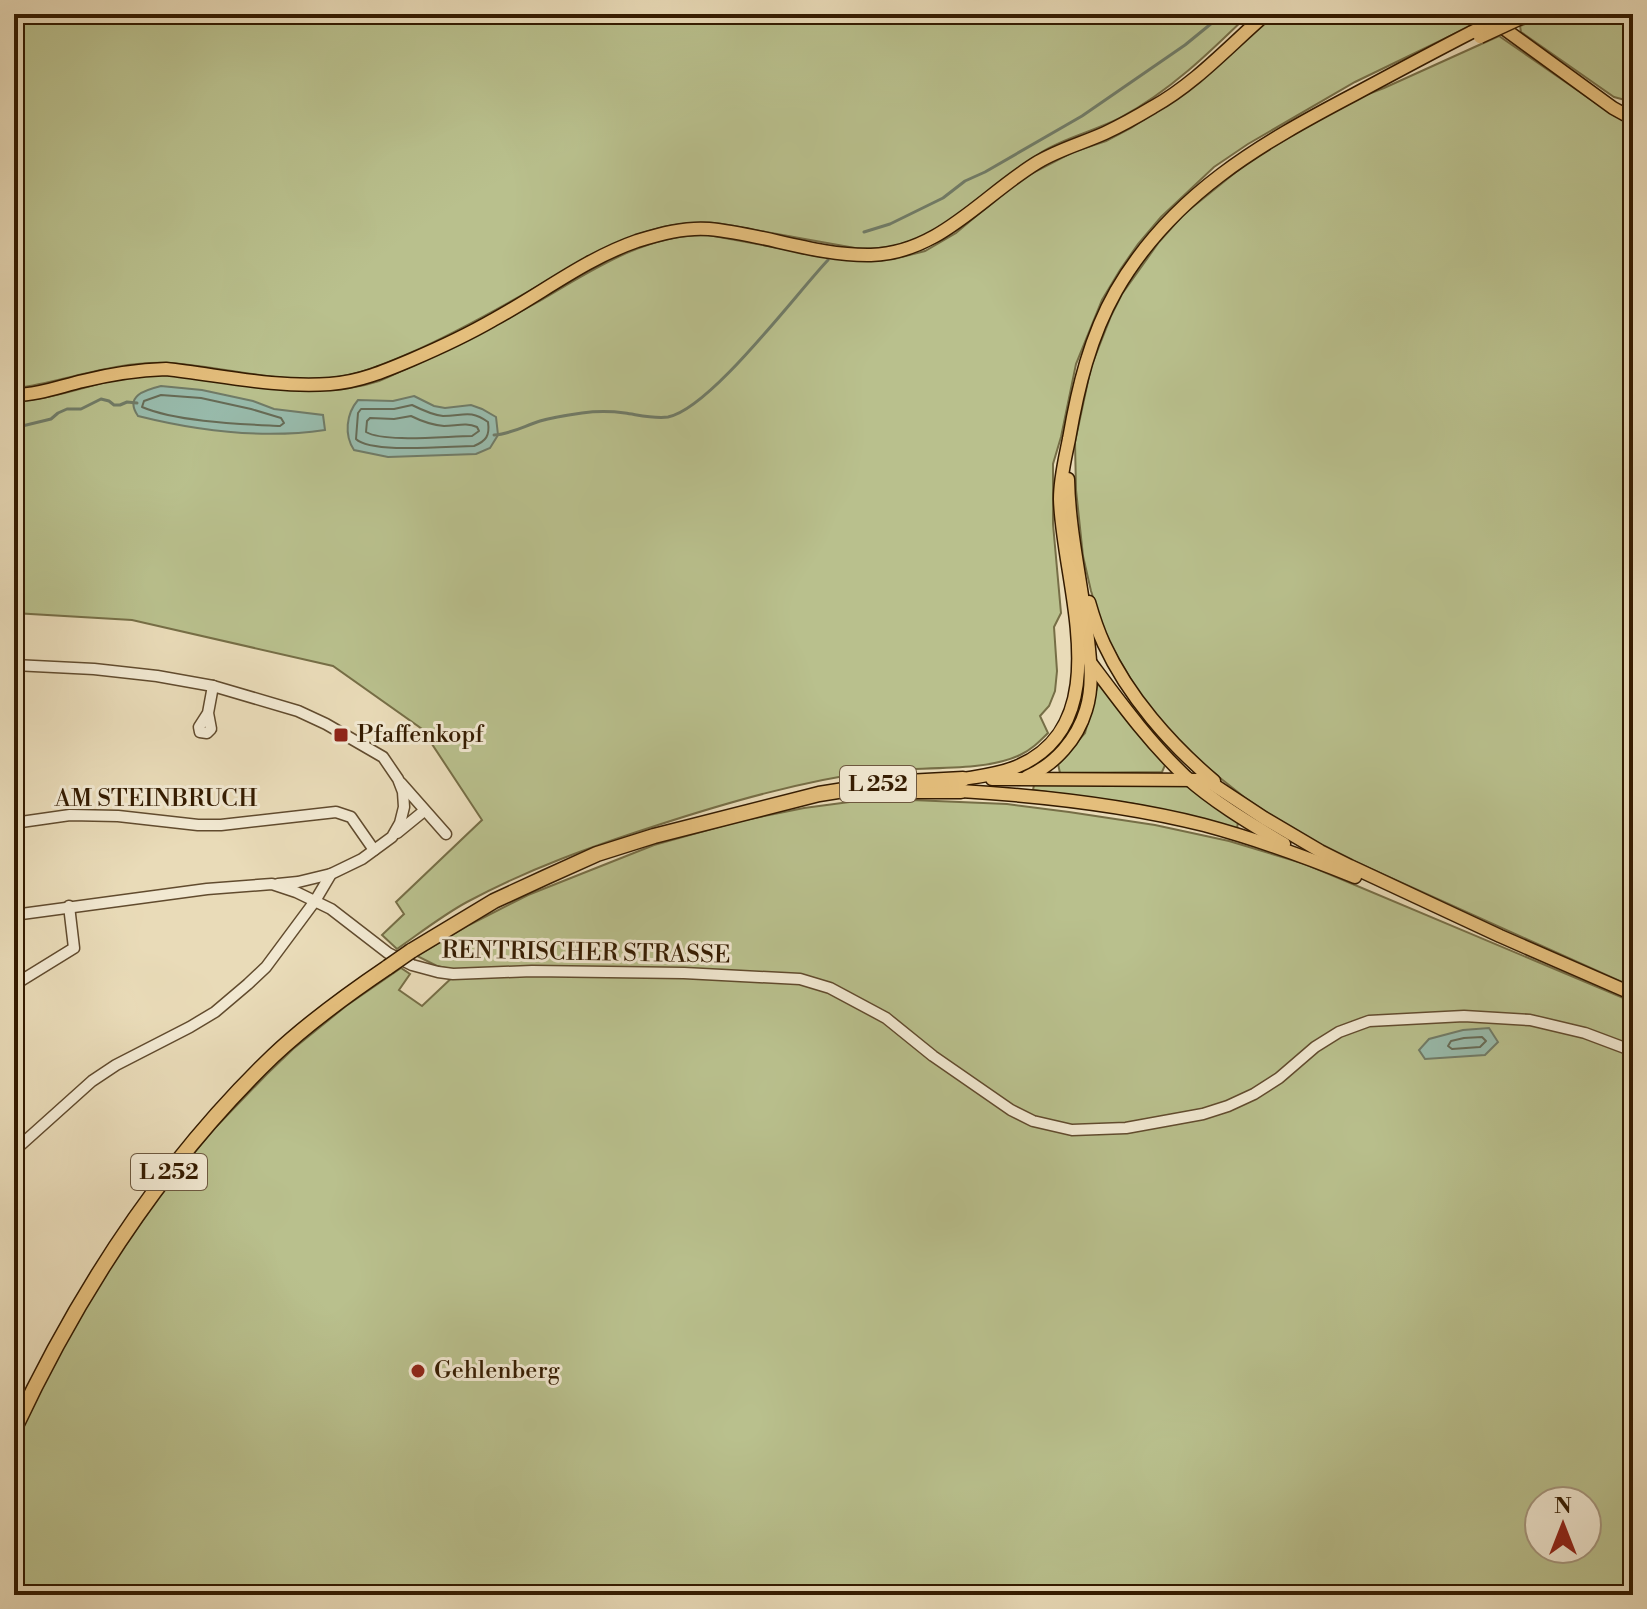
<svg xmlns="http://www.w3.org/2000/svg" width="1647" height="1609" font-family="'Libre Bodoni',serif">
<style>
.green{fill:#b9c08d;stroke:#766e46;stroke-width:2;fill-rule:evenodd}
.water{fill:#98bbac;stroke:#707b67;stroke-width:2}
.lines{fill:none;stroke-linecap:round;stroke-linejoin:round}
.shore{stroke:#666b56;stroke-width:2}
.stream{stroke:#707b67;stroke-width:3}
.minor-casing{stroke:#614b2e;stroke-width:13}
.major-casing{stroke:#341b00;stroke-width:15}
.highway-casing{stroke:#341b00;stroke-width:17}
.minor{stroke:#f1e8d1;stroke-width:10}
.major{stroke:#e4be7c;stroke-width:12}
.highway{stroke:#e4be7c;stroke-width:14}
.major-bridge-casing{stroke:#341b00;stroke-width:15;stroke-linecap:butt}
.highway-bridge-casing{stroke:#341b00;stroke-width:17;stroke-linecap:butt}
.major-bridge{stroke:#e4be7c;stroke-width:12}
.highway-bridge{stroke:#e4be7c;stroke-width:14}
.poi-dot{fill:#8f2418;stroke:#f1e8d1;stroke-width:3}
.labels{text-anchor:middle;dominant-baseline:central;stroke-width:6;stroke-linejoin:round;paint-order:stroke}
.shield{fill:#f1e8d1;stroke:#6d583f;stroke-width:2}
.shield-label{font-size:22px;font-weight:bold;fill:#341b00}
.poi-label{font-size:24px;fill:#341b00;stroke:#f1e8d1;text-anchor:start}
.street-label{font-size:24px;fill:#341b00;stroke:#f1e8d1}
</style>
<rect width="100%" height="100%" fill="#e9dbb8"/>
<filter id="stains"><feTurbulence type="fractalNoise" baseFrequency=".0025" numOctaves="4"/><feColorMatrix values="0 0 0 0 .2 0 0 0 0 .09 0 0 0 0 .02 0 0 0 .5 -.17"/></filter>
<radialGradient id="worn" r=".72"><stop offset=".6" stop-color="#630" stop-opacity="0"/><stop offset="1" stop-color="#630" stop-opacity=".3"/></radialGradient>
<!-- green -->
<g class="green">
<path d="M14,14H1249C1209,53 1170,91 1120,118C1095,131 1066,137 1042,152C997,181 950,232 898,245C884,249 869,249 855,248C823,242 792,237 760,231C738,227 716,221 694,223C639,225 589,256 543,283C500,308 456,333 410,353C391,361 373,369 353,374C292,389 228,366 167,363C118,361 72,379 24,387H14Z"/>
<path d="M1272,14H1467L1473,25L1355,82L1248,144L1214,167L1161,217L1138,244L1120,270L1102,300L1076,364L1061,437L1053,464V524L1061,613L1054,627L1057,671L1055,691L1049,706L1040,716L1048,733C1039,742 1031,750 1020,755C983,773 917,766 876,771C802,781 729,802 658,825C593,846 528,869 467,902C443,915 420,933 397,949L382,935L404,914L396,902L482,820L422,729L333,666L132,620L14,613V401C61,400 104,377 150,375C226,373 304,406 379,381C390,377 401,371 412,366C455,348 495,326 536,303C588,273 645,233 708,235L827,257L864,261L894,259L925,251L956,233L1019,180L1073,152L1106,141L1131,128L1171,102Z"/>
<path d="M1551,14H1633V98L1625,100L1614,97L1521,32L1520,26Z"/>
<path d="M1499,36L1615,116L1633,124V987L1338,854L1284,824L1244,797L1195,758L1165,728L1143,700L1105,635L1091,591L1083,556L1076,490L1075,442L1091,367L1111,316L1122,294L1159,242L1184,214L1252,159L1350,101L1384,88Z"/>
<path d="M1099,680L1166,763L1162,772L1060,773L1058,764L1085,733Z"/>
<path d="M1034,785H1188L1238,822L1237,829L1135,804L1033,790Z"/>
<path d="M912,800L1007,804L1069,812L1155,825L1229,841L1305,864L1633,1002V1595H14V1446L48,1375L81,1315L111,1266L162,1192L211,1132L267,1074L293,1049L346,1006L401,968L410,974L399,990L422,1006L459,971L437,966L417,956L469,925L528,895L654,845L740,821L804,808L857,801ZM1539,1501H1587V1549H1539Z"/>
</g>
<!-- water -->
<g class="water">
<path d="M161,386L202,390L253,401L274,409L323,415L325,430C264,439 198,431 138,416C124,396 145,390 161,386Z"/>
<path d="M414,396L434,406L445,408L471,405L482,409L496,417L498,435L490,448L476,454L388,457L354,450C344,435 346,414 358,400L393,401Z"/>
<path d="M1489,1028L1498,1042L1485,1055L1425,1059L1419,1050L1429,1039L1463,1030Z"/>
</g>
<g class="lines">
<!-- shore -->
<g class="shore">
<path d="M161,395L201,398L251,409L281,418L284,423L280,426C242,424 177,422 142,407L144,401Z"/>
<path d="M412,405C422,410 432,415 443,416C463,416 470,409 488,422C490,436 486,441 474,446C450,446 371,454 356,439L358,413L361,409H394Z"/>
<path d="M411,416C421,421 432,425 444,426C456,426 466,422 477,427L479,431L472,436C447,436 385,443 366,432L367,421L370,418L394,419Z"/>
<path d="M1482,1037L1486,1041L1480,1047L1452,1049L1448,1046L1451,1041L1464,1038Z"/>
</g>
<!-- stream -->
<g class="stream">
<path d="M864,232L890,224L943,198L965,181L985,172L1082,116L1185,45L1223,14"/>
<path d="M14,428L51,419L58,413L67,409H81L101,399L109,401L114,405H120L127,402L137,403"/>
<path d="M494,435C511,434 524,426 540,421C554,417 568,415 582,413C597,411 610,411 625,413C639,415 654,419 668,417C710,409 795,295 828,260"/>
</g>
<!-- minor casing -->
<g class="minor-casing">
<g id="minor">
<path d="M14,665L94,669L157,676L213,686L298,711L326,724L383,757L398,779L403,792L404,807L400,823L392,837L362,859L331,874L315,901L266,967L248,984L215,1012L190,1027L116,1065L92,1081L14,1151"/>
<path d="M208,713L211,729L207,733L200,732L199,727L208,713L213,686"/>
<path d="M401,783L446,834"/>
<path d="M14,823L70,815L118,816L198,825H221L336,812L351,817L374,850"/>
<path d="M397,833L424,811"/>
<path d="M278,884L298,882L331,874"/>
<path d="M14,915L207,889L272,884L296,892L331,909L388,953L412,965L438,972L453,974L532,971L684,973L800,979L830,988L886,1018L933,1056L1011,1110L1033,1121L1072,1130L1126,1128L1203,1114L1228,1106L1254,1094L1279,1078L1315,1047L1339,1032L1369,1021L1464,1016L1530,1020L1585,1033L1633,1051"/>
<path d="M14,985L74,948L69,906"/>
</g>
</g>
<!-- major casing -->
<g class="major-casing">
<g id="major">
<path d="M1484,14L1613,108L1633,119"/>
<path d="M14,395C38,395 61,386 83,381C111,374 138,370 166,369C220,375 275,388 330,384C359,382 385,371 411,360C439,348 467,335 493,320C541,294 585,259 637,241C660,234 685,227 709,229C764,234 816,256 871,255C940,253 983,195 1038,162C1060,149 1083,143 1105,133C1122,125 1138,116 1153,107C1196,83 1229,46 1266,14"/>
<path d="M1089,602C1093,616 1098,631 1104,644C1128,696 1170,744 1214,781"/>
<path d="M1090,662C1120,702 1149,742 1186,777C1215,803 1251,824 1284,844"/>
<path d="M1027,777C1055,764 1077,740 1086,710C1094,685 1090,657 1087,631C1081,580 1069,530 1068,479"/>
<path d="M963,779C981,776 999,774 1016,767C1121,724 1062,583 1060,499C1060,478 1065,459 1069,439C1078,387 1090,337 1116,291C1172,194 1260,144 1355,94C1394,73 1433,52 1472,32"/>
<path d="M992,779L1202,780L1211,783L1264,818L1320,851L1350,866L1500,936L1633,994"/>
<path d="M961,791C1043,796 1125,805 1204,825C1256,839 1306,857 1355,877"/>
</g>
</g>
<!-- highway casing -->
<g class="highway-casing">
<g id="highway">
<path d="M902,791H961"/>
<path d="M411,951L494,901L546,877L597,854L654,836L819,794L888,783L963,779"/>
<path d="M14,1430C79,1291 162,1163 273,1056C308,1023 348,994 388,967"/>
</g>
</g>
<!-- minor -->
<use href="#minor" class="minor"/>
<!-- major -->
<use href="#major" class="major"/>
<!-- highway -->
<use href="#highway" class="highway"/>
<!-- major-bridge casing -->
<g class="major-bridge-casing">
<g id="major-bridge">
<path d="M1472,32L1508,14"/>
<path d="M1480,37L1521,18"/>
</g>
</g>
<!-- highway-bridge casing -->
<g class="highway-bridge-casing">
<path id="highway-bridge" d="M388,967L411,951"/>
</g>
<!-- major-bridge -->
<use href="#major-bridge" class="major-bridge"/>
<!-- highway-bridge -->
<use href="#highway-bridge" class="highway-bridge"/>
</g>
<!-- markers -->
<g class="poi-dot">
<rect x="333" y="727" width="16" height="16" rx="4"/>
<circle cx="418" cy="1371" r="8"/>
</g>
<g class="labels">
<!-- shield labels -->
<g class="shield">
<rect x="840" y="766" width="76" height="36" rx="6"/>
<rect x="131" y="1154" width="76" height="36" rx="6"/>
</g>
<g class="shield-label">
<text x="878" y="784">L 252</text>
<text x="169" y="1172">L 252</text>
</g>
<!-- poi labels -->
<g class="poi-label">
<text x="357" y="735">Pfaffenkopf</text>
<text x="434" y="1371">Gehlenberg</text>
</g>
<!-- street labels -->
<g class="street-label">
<text x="156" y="799">AM STEINBRUCH</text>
<text transform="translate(586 953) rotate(1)">RENTRISCHER STRASSE</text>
</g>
</g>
<!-- margin -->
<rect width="1647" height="1609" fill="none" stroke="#e9dbb8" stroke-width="48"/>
<rect x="16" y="16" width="1615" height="1577" fill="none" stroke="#341b00" stroke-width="4"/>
<rect x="24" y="24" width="1599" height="1561" fill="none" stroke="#341b00" stroke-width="2"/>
<!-- north arrow -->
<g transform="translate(1563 1525)"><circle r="38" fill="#f1e8d1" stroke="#a5967d" stroke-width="2"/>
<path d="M0-6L14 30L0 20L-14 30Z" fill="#8f2418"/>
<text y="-12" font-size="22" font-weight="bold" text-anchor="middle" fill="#341b00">N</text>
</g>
<rect width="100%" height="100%" filter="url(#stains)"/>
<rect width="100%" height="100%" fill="url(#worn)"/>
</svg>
